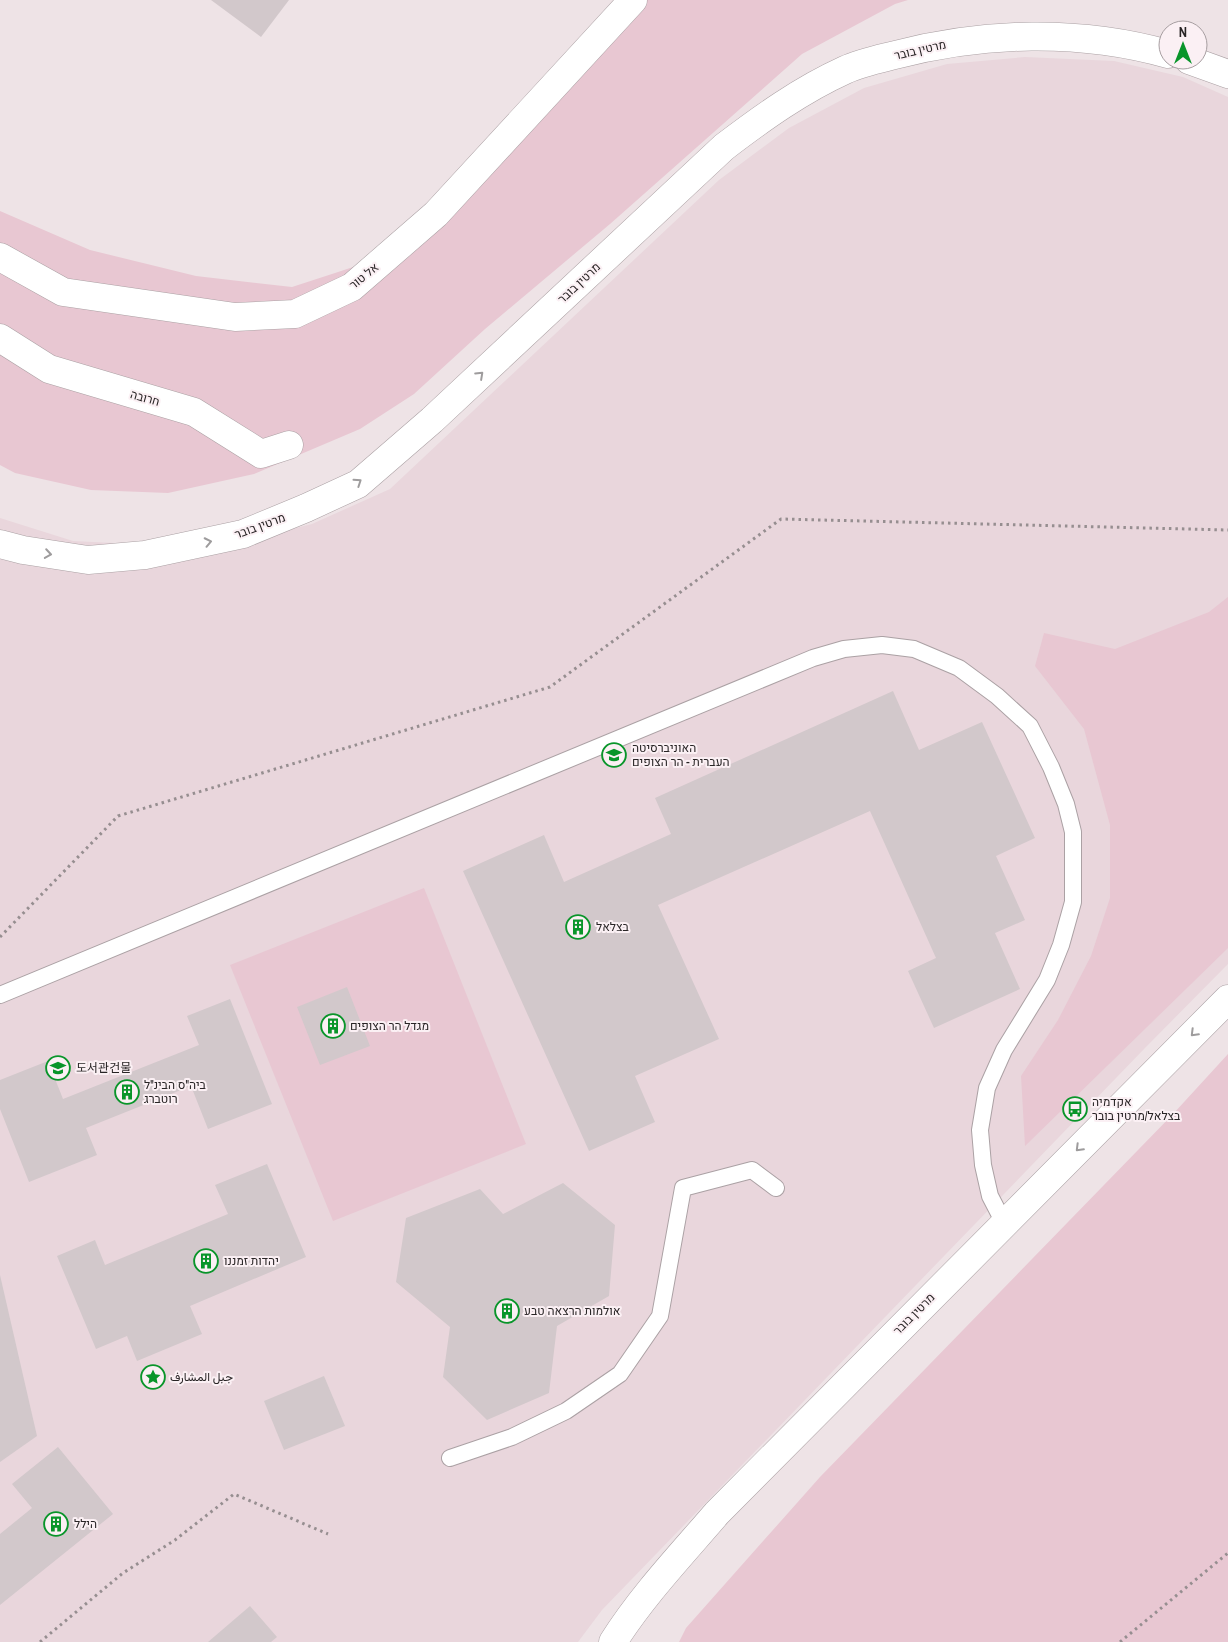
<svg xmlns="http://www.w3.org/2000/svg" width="1228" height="1642" font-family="'Archivo Narrow',Vazirmatn,'Noto Sans KR',Heebo,sans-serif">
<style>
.built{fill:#e9d6dc}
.green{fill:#e8c7d2}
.building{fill:#d2c8cb}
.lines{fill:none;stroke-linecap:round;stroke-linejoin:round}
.lane-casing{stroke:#aba1a4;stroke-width:18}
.street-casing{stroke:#aba1a4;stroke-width:29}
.secondary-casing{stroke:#aba1a4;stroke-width:29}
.path{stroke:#968e90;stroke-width:3;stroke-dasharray:2.5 4;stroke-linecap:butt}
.lane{stroke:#fff;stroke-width:16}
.street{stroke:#fff;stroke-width:28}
.secondary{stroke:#fff;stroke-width:28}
.oneway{stroke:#9e9c9d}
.labels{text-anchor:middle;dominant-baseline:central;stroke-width:4;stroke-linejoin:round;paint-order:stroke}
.street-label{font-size:12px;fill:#282425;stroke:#fbf0f4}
.poi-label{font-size:12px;fill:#282425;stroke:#fbf0f4;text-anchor:start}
</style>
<rect width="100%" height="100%" fill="#eee3e6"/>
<!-- built -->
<path class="built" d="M1025,57L1114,61L1183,77L1228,97V964L1145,1048L602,1610L578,1642H0V518L73,541L174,546L259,537L312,524L390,489L719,180L789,128L864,88L947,64Z"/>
<!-- green -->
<g class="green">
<path d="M626,0H908L895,4L802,54L610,224L485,329L414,394L360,429L254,474L168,493L91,490L15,473L0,465V211L90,250L196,276L292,287L335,273L356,266L447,195Z"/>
<path d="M1228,597V948L1025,1146L1021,1076L1058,1020L1091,956L1110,898V825L1084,729L1035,666L1044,633L1115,649L1209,612Z"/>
<path d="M424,888L526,1144L333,1221L230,965Z"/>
<path d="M1228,1054V1642H679L686,1628L820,1477L1174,1113Z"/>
</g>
<!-- building -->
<g class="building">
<path d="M211,0H289L261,37Z"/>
<path d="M893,691L919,750L982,722L1035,838L996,856L1025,920L995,933L1020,989L934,1028L908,971L936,958L870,811L658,905L719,1039L635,1076L655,1122L589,1151L463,871L544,835L564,882L671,834L655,798Z"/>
<path d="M347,987L370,1046L320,1065L297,1007Z"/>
<path d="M230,999L272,1104L208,1129L191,1086L86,1128L97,1155L29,1182L0,1109V1080L48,1061L63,1099L199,1045L187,1016Z"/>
<path d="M267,1164L306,1257L190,1306L202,1334L137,1361L127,1336L96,1349L57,1256L95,1240L105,1265L228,1214L215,1185Z"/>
<path d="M563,1183L615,1225L609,1296L557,1326L549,1393L487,1420L443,1377L450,1327L396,1282L406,1218L480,1189L503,1214Z"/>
<path d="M0,1275L37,1436L0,1462Z"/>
<path d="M324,1376L345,1426L284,1450L264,1401Z"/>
<path d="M58,1447L113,1514L0,1605V1534L32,1508L12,1484Z"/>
<path d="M250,1606L277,1637L271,1642H208Z"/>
</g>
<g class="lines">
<!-- lane casing -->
<g class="lane-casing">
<g id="lane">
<path d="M0,995L813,658L844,649L882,645L914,649L959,668L997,696L1030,726L1051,767L1066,804L1073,832V902L1061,945L1047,980L1004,1050L987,1088L980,1130L983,1165L990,1196L1004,1223"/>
<path d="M450,1458L512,1437L566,1411L620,1374L660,1316L683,1188L752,1170L776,1188"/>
</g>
</g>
<!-- street casing -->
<g class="street-casing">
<g id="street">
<path d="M0,257L63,292L235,317L295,314L352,287L436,214L633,0"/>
<path d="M0,338L49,369L194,412L261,454L289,445"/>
</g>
</g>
<!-- secondary casing -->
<g class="secondary-casing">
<g id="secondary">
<path d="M1189,60L1228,74"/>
<path d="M0,544L23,550L88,560L145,555L243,534L306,508L358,484L432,420L724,147C762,118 801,90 845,70C860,63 879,59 895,55C984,32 1079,29 1168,54"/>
<path d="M613,1642C642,1596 681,1555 717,1513L1228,999"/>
</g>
</g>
<!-- path -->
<g class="path">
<path d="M0,937L118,816L550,687L781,519L1228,530"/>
<path d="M40,1642L123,1573L175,1540L234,1494L328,1534"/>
<path d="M1120,1642L1228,1553"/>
</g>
<!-- lane -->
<use href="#lane" class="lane"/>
<!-- street -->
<use href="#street" class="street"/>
<!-- secondary -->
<use href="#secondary" class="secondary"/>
</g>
<!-- one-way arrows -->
<defs><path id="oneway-chevron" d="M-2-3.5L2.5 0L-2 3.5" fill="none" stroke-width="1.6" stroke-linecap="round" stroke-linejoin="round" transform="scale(1.25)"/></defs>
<g class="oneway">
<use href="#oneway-chevron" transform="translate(480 375) rotate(-43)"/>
<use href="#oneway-chevron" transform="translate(358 482) rotate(-34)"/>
<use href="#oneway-chevron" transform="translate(208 542) rotate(-12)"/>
<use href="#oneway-chevron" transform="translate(48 554) rotate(9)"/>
<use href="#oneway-chevron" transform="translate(1194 1033) rotate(135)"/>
<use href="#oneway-chevron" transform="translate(1079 1148) rotate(135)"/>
</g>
<!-- icons -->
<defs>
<g id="university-ring" transform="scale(1.25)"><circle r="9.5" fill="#fbf0f4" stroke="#09952a" stroke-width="1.5"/><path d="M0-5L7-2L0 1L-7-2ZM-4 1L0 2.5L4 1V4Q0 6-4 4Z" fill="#09952a"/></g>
<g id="building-ring" transform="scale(1.25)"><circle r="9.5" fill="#fbf0f4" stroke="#09952a" stroke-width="1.5"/><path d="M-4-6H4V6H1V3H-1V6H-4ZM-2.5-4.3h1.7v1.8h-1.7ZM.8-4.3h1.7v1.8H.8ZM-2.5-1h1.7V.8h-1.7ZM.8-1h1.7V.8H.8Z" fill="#09952a"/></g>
<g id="school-ring" transform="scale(1.25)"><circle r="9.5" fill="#fbf0f4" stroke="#09952a" stroke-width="1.5"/><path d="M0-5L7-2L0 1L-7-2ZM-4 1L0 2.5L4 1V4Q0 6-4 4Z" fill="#09952a"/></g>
<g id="bus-ring" transform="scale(1.25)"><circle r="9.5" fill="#fbf0f4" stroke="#09952a" stroke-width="1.5"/><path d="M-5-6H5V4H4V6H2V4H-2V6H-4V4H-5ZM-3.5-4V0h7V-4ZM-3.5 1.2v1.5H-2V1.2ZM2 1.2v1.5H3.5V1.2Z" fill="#09952a"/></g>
<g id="sight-ring" transform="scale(1.25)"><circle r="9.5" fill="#fbf0f4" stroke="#09952a" stroke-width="1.5"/><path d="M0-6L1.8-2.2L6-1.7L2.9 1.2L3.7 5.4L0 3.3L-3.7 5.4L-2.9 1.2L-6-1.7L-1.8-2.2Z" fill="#09952a"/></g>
</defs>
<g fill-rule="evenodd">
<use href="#university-ring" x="614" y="755"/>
<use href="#building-ring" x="578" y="927"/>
<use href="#building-ring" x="333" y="1026"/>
<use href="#school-ring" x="58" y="1068"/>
<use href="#building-ring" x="127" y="1092"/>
<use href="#bus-ring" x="1075" y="1109"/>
<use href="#building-ring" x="206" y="1261"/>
<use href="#building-ring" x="507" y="1311"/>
<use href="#sight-ring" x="153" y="1377"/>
<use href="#building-ring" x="56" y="1524"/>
</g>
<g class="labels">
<!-- street labels -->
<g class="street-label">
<text transform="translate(920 50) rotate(-13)">מרטין בובר</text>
<text transform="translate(364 276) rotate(-39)">אל טור</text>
<text transform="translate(579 283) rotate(-43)">מרטין בובר</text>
<text transform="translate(145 398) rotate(16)">חרובה</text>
<text transform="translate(260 526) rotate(-20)">מרטין בובר</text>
<text transform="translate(914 1314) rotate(-45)">מרטין בובר</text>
</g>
<!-- poi labels -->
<g class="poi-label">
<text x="632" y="748">האוניברסיטה<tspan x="632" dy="14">העברית - הר הצופים</tspan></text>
<text x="596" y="927">בצלאל</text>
<text x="350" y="1026">מגדל הר הצופים</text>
<text x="76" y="1068">도서관건물</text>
<text x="144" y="1085">ביה"ס הבינ"ל<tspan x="144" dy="14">רוטברג</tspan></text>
<text x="1092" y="1102">אקדמיה<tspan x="1092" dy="14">בצלאל/מרטין בובר</tspan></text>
<text x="224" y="1261">יהדות זמננו</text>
<text x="524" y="1311">אולמות הרצאה טבע</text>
<text x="170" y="1377">جبل المشارف</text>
<text x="74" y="1524">הילל</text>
</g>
</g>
<!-- north arrow -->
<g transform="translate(1183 45)"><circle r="24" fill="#fbf0f4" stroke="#a79ea1"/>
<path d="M0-4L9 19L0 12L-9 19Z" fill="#09952a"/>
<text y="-8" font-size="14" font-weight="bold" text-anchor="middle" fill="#282425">N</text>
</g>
</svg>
